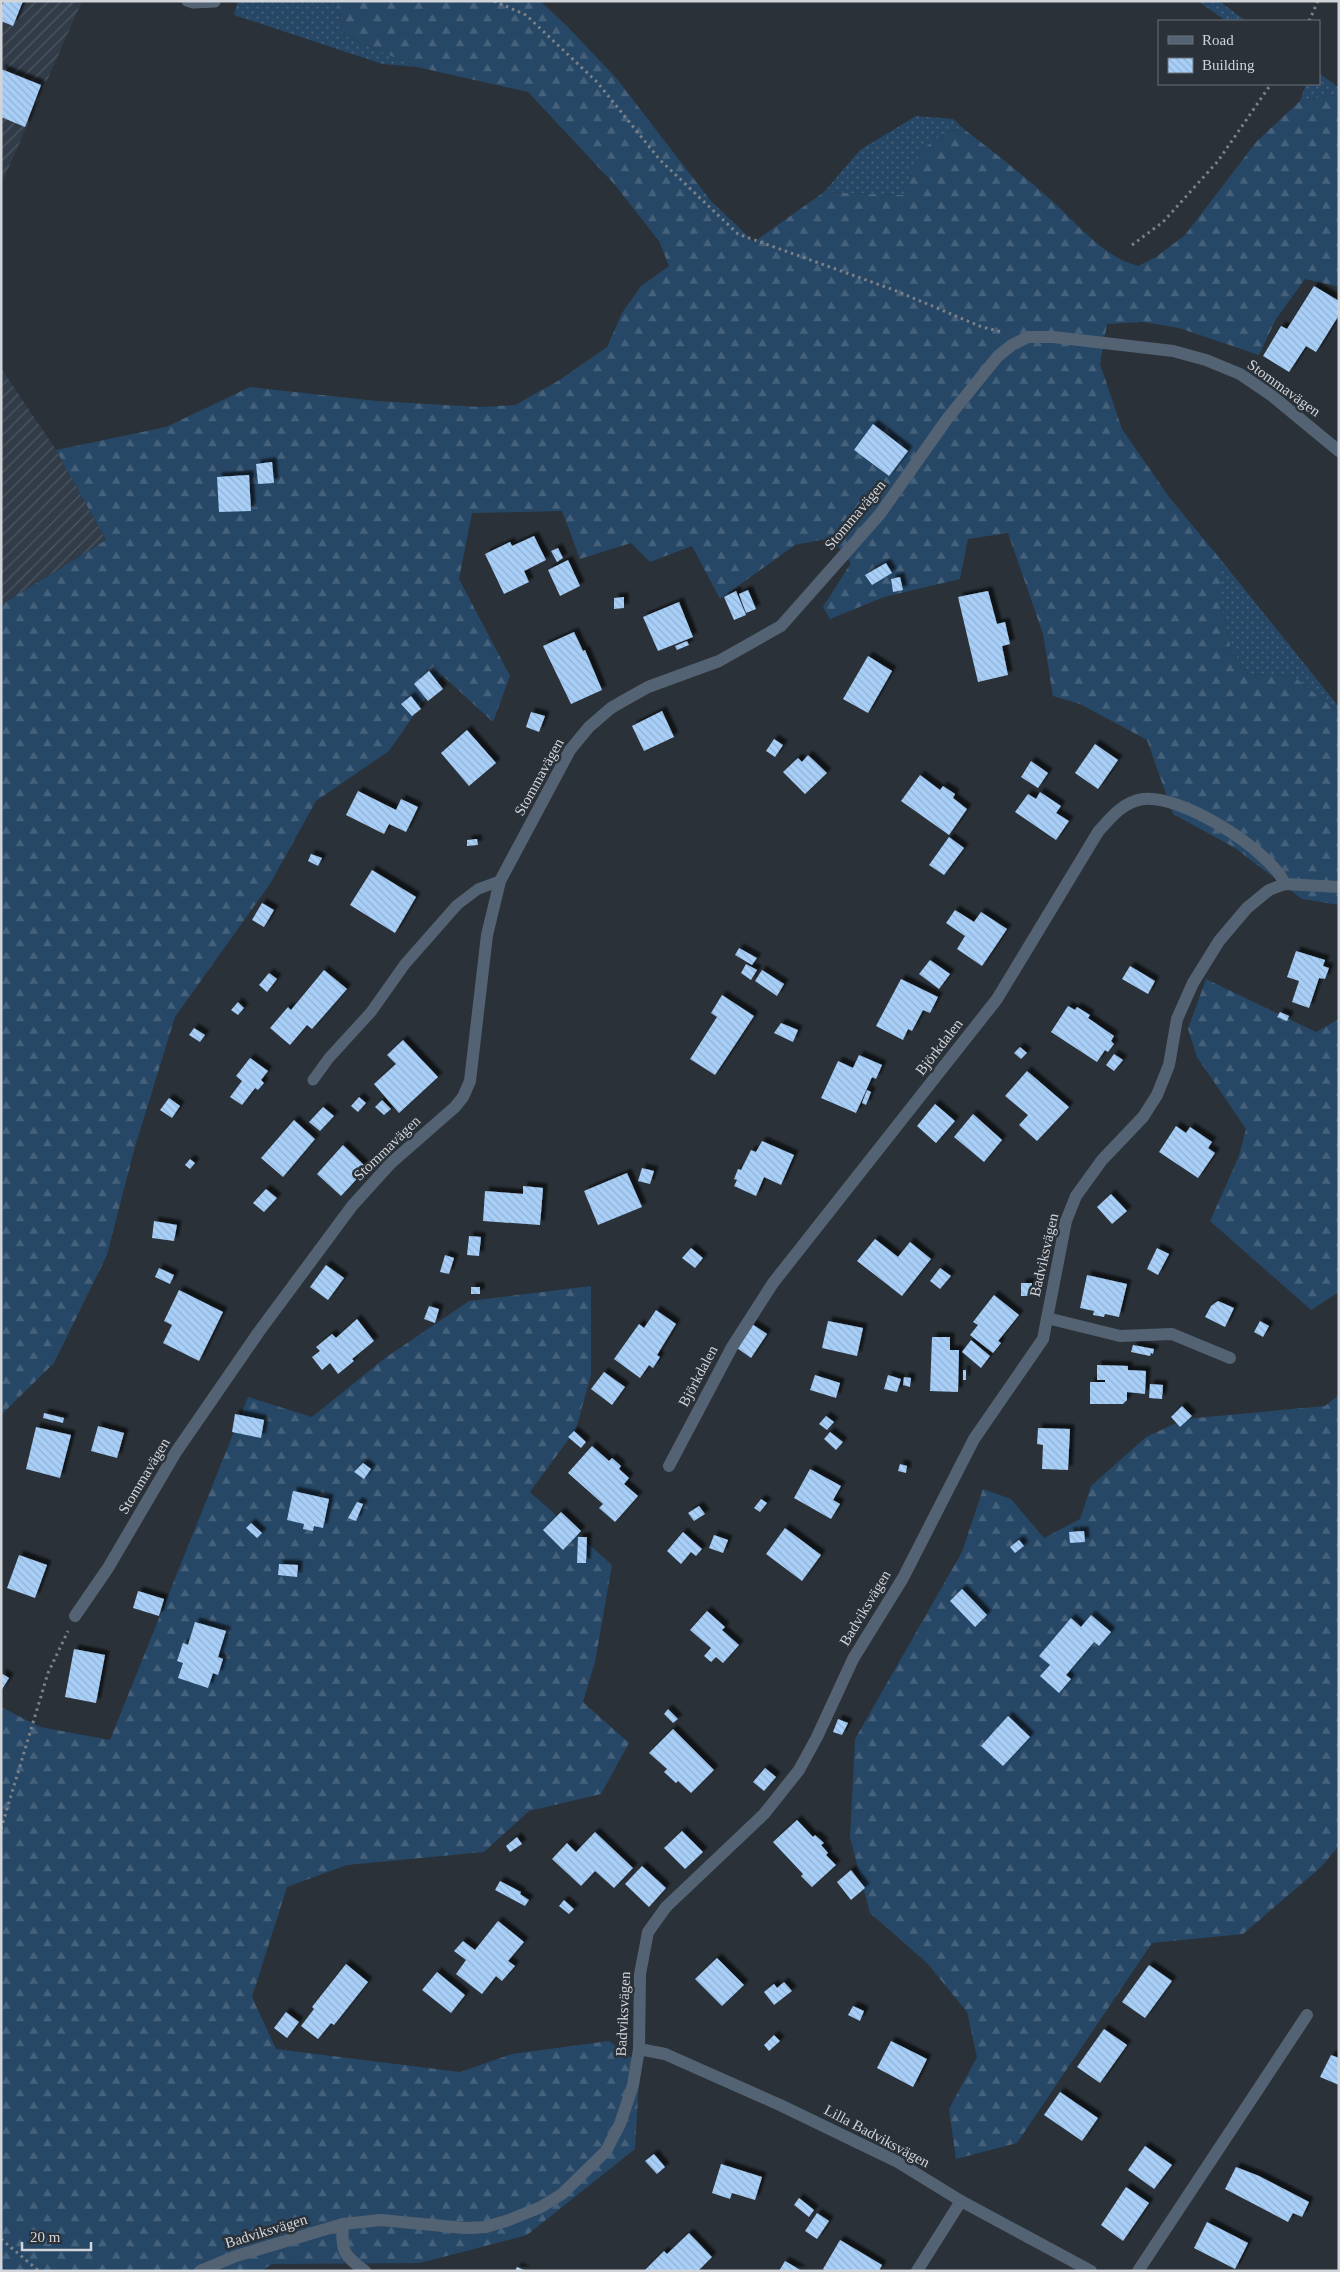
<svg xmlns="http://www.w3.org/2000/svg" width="1340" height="2272" font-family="'Times New Roman',serif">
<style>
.industrial{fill:url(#industrial-furrows)}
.grass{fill:url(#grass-dots)}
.forest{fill:url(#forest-firs)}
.building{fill:url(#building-back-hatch);filter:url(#shadow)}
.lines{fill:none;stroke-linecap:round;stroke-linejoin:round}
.path{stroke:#7c8187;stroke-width:3;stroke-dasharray:2.5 4;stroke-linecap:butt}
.service{stroke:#546373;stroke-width:11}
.minor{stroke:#546373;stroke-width:12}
.labels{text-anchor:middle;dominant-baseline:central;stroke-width:5;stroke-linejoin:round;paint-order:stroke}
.street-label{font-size:15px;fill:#d1d5da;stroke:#2a3138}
</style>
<defs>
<pattern id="industrial-furrows" width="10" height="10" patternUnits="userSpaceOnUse" patternTransform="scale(1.25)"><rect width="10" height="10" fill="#313c48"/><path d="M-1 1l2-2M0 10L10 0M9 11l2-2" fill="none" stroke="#4e5762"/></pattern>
<pattern id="grass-dots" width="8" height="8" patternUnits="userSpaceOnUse" patternTransform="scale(1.25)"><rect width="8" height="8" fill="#274766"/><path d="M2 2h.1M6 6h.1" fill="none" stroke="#45617b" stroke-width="1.8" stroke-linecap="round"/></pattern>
<pattern id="forest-firs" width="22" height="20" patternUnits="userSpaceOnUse" patternTransform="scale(1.25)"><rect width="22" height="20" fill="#274766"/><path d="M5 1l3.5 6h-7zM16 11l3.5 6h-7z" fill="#45617b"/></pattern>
<pattern id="building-back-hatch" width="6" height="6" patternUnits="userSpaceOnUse" patternTransform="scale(1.25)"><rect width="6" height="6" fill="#a8cff8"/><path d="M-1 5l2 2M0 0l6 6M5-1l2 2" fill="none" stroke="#93b2d3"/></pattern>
<filter id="shadow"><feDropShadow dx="4.5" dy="-4.5" stdDeviation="1" flood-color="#0009"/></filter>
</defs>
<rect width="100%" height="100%" fill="#2a3138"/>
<!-- industrial -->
<g class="industrial">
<path d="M1,1H82L1,185Z"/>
<path d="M1,368L56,450L106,540L1,605Z"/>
</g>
<!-- grass -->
<g class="grass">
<path d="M238,1H337L343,35L417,67L382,64L234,15Z"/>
<path d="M1198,1H1219L1246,21H1226Z"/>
<path d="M1319,73L1339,88V97L1332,95L1300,101L1306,84H1319Z"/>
<path d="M916,116L953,119L965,130L948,131L919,152L905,195L824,192L860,150Z"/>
<path d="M1221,560L1339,707V712L1293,676L1248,674L1231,649L1221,604Z"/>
</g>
<!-- forest -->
<g class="forest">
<path d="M337,1H540L567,26L617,79L710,200L754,242L824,192L905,195L918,152L948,131L965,130C994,152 1023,175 1051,200C1077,223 1103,257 1138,266L1156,257L1185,235L1257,141L1300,101L1332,95L1339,97V287L1305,279L1276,319L1259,355L1179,328L1143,322L1107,324L1100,364L1122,429L1169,497L1221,560V604L1231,649L1248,674L1293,676L1339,712V905L1302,899L1235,848L1173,814L1147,740L1080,704L1053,696L1043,634L1008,533L968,539L960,579L884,597L830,619L823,607L851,563L831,538L795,545L720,599L692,546L650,562L631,543L580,559L562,511L472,513L459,579L510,676L493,722L442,675L389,751L316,801L270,884L175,1017L134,1150L107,1255L54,1363L1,1415V605L106,540L56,450L166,427L250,387L377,401L480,407L515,405L558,381L607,347L622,313L641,286L669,266L659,241L615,185L528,92L417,67L343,35Z"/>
<path d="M1206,979L1316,1032L1339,1019V1292L1311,1310L1210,1221L1239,1156L1246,1129L1197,1057L1188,1029Z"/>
<path d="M591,1286V1375L576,1429L530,1492L612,1565L595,1662L583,1702L629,1743L601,1794L529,1811L484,1852L347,1865L287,1887L252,1997L276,2049L460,2072L512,2054L609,2041L640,2064L635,2149L527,2235L420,2263L272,2264L261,2271H1V1707L40,1727L110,1740L248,1397L312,1417L385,1358L469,1301Z"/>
<path d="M1339,1395V1846L1320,1868L1243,1934L1152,1943L1017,2143L956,2159L949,2109L977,2057L967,2012L927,1963L870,1913L850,1838L855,1739L962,1552L983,1489L1011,1499L1044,1538L1080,1519L1091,1486L1146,1437L1185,1419L1325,1406Z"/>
</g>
<!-- building -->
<g class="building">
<path d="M4,1H23L13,26L1,21V8Z"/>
<path d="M1,69L41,85L25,127L1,117Z"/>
<path d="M1314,286L1339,301V315L1316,352L1306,346L1289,372L1263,356L1281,326L1287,329Z"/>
<path d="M873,424L908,451L889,476L854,450Z"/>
<path d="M272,462L274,483L258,484L256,464Z"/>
<path d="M249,475L251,511L219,512L217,477Z"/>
<path d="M534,536L546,560L524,571L529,582L504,594L485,554L510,542L512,546Z"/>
<path d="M558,548L563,558L557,562L551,551Z"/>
<path d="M568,560L580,586L560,596L548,570Z"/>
<path d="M886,563L892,573L872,585L865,575Z"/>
<path d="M900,577L903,590L893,592L891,579Z"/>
<path d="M748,590L756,609L746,613L739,594Z"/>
<path d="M736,591L746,615L734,620L724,597Z"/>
<path d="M988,591L997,624L1005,622L1010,644L1002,646L1008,675L978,682L958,597Z"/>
<path d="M624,597V608L614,609V598Z"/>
<path d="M679,602L693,637L658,651L643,617Z"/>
<path d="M574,632L583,651L585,650L602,690L571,704L543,646Z"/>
<path d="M687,641L689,645L677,650L675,646Z"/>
<path d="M868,656L892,671L868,713L843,699Z"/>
<path d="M429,671L443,689L428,701L414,684Z"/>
<path d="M411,696L421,709L412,716L401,704Z"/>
<path d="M662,711L674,737L644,751L632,726Z"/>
<path d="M531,712L545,716L539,732L526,727Z"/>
<path d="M467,730L496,763L469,786L441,753Z"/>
<path d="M774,739L783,745L775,757L766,751Z"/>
<path d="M1095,744L1118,760L1098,789L1075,773Z"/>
<path d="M808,755L827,773L805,794L783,772L798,758L802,762Z"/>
<path d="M1031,761L1048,773L1038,788L1021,777Z"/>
<path d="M920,775L940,790L943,786L955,794L953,798L967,809L949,835L901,801Z"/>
<path d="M358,791L396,810L401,799L418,807L406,832L389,824L384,834L346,815Z"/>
<path d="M1040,792L1061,806L1056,813L1069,821L1056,840L1015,812L1028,794L1036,799Z"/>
<path d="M949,837L964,848L944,875L929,865Z"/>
<path d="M477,839L478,845L467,846V840Z"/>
<path d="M311,854L322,858L318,866L308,861Z"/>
<path d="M372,870L416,897L395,933L350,905Z"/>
<path d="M262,903L274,910L264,927L252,920Z"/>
<path d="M955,910L974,922L981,912L1007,929L982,966L957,949L965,936L946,923Z"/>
<path d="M739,948L757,958L752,965L735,955Z"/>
<path d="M1296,951L1325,960L1323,966L1329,968L1325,979L1319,978L1309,1008L1292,1002L1299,981L1287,977Z"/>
<path d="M930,960L950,974L939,989L919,974Z"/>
<path d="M746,964L757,970L751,980L741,973Z"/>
<path d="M1130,966L1155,981L1148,994L1122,979Z"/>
<path d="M324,970L347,989L312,1029L307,1025L290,1045L270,1028L288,1007L291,1010Z"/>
<path d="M762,970L784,984L777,996L755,981Z"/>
<path d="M269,973L277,979L267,992L259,985Z"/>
<path d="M901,979L938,997L930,1013L923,1010L912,1031L908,1029L903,1040L876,1026Z"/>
<path d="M722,995L754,1016L715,1075L690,1059L717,1017L711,1013Z"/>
<path d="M238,1002L244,1008L238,1015L231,1010Z"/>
<path d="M1068,1006L1075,1010L1077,1007L1090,1015L1088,1018L1114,1036L1111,1041L1114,1044L1108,1052L1105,1050L1097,1062L1051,1032Z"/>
<path d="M1280,1012L1289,1016L1287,1021L1277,1017Z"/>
<path d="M781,1023L798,1030L793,1042L774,1033Z"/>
<path d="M194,1028L205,1035L200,1042L189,1035Z"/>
<path d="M403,1040L438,1077L399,1113L374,1084L396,1064L387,1055Z"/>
<path d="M1020,1047L1027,1053L1021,1059L1014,1053Z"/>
<path d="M1114,1054L1123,1060L1114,1071L1106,1065Z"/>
<path d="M859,1055L882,1065L876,1079L872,1077L856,1113L821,1098L838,1061L853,1068Z"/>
<path d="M250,1058L268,1071L261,1080L264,1083L258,1090L255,1088L242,1105L230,1097L242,1081L236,1076Z"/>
<path d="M1027,1071L1069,1107L1037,1141L1019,1125L1028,1115L1005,1096Z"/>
<path d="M867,1090L871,1092L866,1105L862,1103Z"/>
<path d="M359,1097L366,1103L358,1112L351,1106Z"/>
<path d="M169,1098L180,1106L172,1118L160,1110Z"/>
<path d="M382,1100L391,1109L384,1115L375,1107Z"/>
<path d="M935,1104L955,1121L936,1143L917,1126Z"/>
<path d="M323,1107L334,1116L320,1131L309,1122Z"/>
<path d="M973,1114L1002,1140L984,1162L954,1137Z"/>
<path d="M294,1120L315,1139L283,1177L261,1158Z"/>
<path d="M1176,1126L1186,1133L1190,1127L1212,1142L1208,1148L1215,1153L1198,1178L1159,1152Z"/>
<path d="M762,1141L794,1155L781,1185L764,1177L756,1196L734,1186L737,1180L734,1179L738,1169L741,1170L751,1150L756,1152Z"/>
<path d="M343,1145L367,1168L341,1196L317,1174Z"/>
<path d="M190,1159L195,1163L190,1169L185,1165Z"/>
<path d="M642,1168L654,1171L650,1184L638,1181Z"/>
<path d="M627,1173L642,1207L598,1225L584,1191Z"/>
<path d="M523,1186L543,1188L540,1225L483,1221L485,1191L523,1194Z"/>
<path d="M266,1189L277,1198L264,1212L253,1203Z"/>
<path d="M1111,1194L1127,1211L1112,1224L1097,1207Z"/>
<path d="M154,1221L177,1225L174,1241L152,1238Z"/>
<path d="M469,1236L481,1237L479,1256L467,1255Z"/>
<path d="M875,1239L898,1257L910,1242L931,1259L902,1296L857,1261Z"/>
<path d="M691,1248L703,1258L695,1268L682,1258Z"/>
<path d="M1157,1248L1169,1254L1158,1275L1147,1269Z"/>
<path d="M445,1255L454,1258L449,1274L440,1272Z"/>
<path d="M326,1265L344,1278L328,1300L310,1287Z"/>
<path d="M159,1268L174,1275L170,1284L155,1277Z"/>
<path d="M940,1268L951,1276L940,1289L930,1281Z"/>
<path d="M1087,1275L1127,1284L1119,1317L1105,1314L1104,1317L1093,1315L1094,1311L1080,1308Z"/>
<rect x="1021" y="1283" width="11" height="13"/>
<rect x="471" y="1287" width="9" height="7"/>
<path d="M179,1290L223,1312L199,1361L163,1343L172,1325L164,1321Z"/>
<path d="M994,1295L1019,1315L998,1341L1001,1343L993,1353L970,1335L978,1325L973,1322Z"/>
<path d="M1218,1301L1234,1308L1225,1327L1205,1317L1211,1306Z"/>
<path d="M429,1306L439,1309L435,1323L424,1319Z"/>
<path d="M656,1310L676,1324L657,1355L660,1357L653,1368L649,1365L640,1378L614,1359L639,1324L644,1328Z"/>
<path d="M357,1319L374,1341L352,1359L354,1361L338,1374L330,1363L322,1370L312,1357L320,1351L316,1347L332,1334L336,1338Z"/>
<path d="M828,1321L863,1328L857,1356L822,1348Z"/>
<path d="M1260,1321L1269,1326L1263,1337L1254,1332Z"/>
<path d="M752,1324L767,1334L751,1358L737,1348Z"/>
<path d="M932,1337H950V1350H959L958,1392L930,1391Z"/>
<path d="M971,1340L990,1356L981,1368L962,1352Z"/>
<path d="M1133,1345L1154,1349L1153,1354L1151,1353L1150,1356L1131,1352Z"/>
<path d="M1097,1365L1128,1366V1370L1146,1371L1145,1394L1127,1392V1400L1123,1404H1090V1382H1105V1380H1097Z"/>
<rect x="963" y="1370" width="3" height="10"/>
<path d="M604,1372L625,1387L612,1405L591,1389Z"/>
<path d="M815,1375L840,1383L836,1398L810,1390Z"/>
<path d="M888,1375L901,1379L897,1392L884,1389Z"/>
<path d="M904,1377L911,1378L910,1387L903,1385Z"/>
<path d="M1150,1384L1163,1385L1162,1399L1149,1398Z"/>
<path d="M1182,1406L1192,1416L1180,1427L1171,1417Z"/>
<path d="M44,1413L64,1418L63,1423L43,1418Z"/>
<path d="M235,1414L264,1420L261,1438L232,1432Z"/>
<path d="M826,1416L834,1422L827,1430L819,1424Z"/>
<path d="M98,1426L124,1433L117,1458L91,1451Z"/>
<path d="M36,1427L71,1435L60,1478L26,1469Z"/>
<path d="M1038,1428L1070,1429L1068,1470L1042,1469L1043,1445L1037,1444Z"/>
<path d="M574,1431L586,1442L581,1448L568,1437Z"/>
<path d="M830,1432L843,1442L836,1450L824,1439Z"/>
<path d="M592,1446L609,1461L612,1458L621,1466L619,1469L629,1478L624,1484L638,1496L615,1522L599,1508L603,1504L568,1473Z"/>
<path d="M363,1463L371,1469L364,1479L354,1472Z"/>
<path d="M900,1464L907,1466L906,1473L898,1471Z"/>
<path d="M810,1469L841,1486L833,1500L840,1504L831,1519L794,1498Z"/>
<path d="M293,1491L329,1499L323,1528L314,1526L313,1531L303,1529L304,1524L287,1520Z"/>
<path d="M761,1499L767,1503L760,1512L754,1508Z"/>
<path d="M357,1502L363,1504L356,1521L348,1518Z"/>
<path d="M699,1506L705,1514L694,1521L688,1513Z"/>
<path d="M561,1512L581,1531L563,1550L543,1530Z"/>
<path d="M251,1523L262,1533L257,1538L246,1528Z"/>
<path d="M785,1528L821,1555L802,1581L766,1554Z"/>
<path d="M1084,1531L1085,1542L1070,1543L1069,1532Z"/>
<path d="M683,1532L702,1549L696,1556L691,1552L681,1564L667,1551Z"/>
<path d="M714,1535L728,1540L723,1553L709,1548Z"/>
<path d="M578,1537H587L586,1563H577Z"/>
<path d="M1019,1540L1024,1546L1015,1553L1010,1547Z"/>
<path d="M19,1555L47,1565L35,1598L7,1588Z"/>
<path d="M279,1564L298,1565L297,1577L278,1575Z"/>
<path d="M962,1589L987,1615L975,1627L950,1601Z"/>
<path d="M138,1591L164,1599L159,1616L133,1608Z"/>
<path d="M707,1611L725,1627L722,1630L739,1645L723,1663L716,1657L711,1662L704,1656L711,1648L690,1630Z"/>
<path d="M1091,1615L1111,1632L1099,1646L1094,1642L1066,1675L1071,1679L1059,1693L1040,1676L1050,1665L1039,1656L1071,1618L1081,1627Z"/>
<path d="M195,1622L226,1631L218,1657L223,1659L218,1675L213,1673L208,1688L178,1678L183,1663L177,1661L183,1643L188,1645Z"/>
<path d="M74,1649L105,1655L96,1703L65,1697Z"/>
<path d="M1,1673L9,1678L1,1691Z"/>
<path d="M668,1709L678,1719L673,1723L664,1714Z"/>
<path d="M1008,1716L1030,1737L1003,1766L981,1746Z"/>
<path d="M838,1719L848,1723L842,1735L833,1732Z"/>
<path d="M673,1729L714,1770L691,1793L678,1781L676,1783L664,1772L667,1769L649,1753Z"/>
<path d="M765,1768L776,1777L764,1791L753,1782Z"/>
<path d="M797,1820L813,1837L815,1835L824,1843L821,1845L828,1853L826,1855L836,1865L812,1887L801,1876L803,1874L773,1842Z"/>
<path d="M682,1831L703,1852L685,1869L664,1848Z"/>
<path d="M595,1832L633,1868L614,1888L595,1871L581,1886L552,1859L567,1843L576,1852Z"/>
<path d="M517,1837L522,1844L510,1852L506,1846Z"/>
<path d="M642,1866L666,1888L649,1907L625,1884Z"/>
<path d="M851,1870L865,1888L851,1900L837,1882Z"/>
<path d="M500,1881L521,1892L520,1894L529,1900L525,1906L495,1890Z"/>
<path d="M564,1900L574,1909L569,1914L559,1906Z"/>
<path d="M498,1921L524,1942L508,1961L515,1966L502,1981L496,1976L482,1994L456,1974L466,1960L454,1951L463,1941L475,1950Z"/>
<path d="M717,1958L744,1985L722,2006L695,1979Z"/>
<path d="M346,1964L368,1982L334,2025L331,2023L318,2039L301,2026L314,2009L312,2007Z"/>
<path d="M1149,1965L1172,1981L1145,2018L1122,2002Z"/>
<path d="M437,1972L465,1995L451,2013L422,1990Z"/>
<path d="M784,1982L792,1991L774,2005L764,1992L774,1984L777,1988Z"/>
<path d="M853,2006L864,2011L860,2021L848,2015Z"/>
<path d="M286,2012L299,2022L287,2038L274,2028Z"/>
<path d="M1104,2029L1127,2045L1100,2083L1077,2067Z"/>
<path d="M774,2035L780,2041L769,2051L764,2045Z"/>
<path d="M891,2041L927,2059L913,2087L877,2068Z"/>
<path d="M1331,2055L1339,2058V2085L1320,2077Z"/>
<path d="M1060,2092L1098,2118L1082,2141L1044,2115Z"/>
<path d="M1145,2146L1172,2165L1154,2189L1128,2170Z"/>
<path d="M654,2154L665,2167L657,2174L645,2161Z"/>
<path d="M721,2164L762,2177L755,2200L732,2193L730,2199L712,2193Z"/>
<path d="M1236,2167L1259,2176L1309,2202L1302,2217L1293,2213L1288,2222L1225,2189Z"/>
<path d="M1126,2187L1149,2203L1123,2241L1101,2225Z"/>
<path d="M799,2198L814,2210L809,2217L794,2205Z"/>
<path d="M817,2213L829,2221L817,2239L805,2231Z"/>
<path d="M1207,2222L1248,2243L1235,2269L1194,2248Z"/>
<path d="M689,2233L712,2257L698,2271H644L664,2251L667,2254Z"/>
<path d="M840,2240L882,2265L879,2271H826L823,2269Z"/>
<path d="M785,2261L802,2271H779Z"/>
<path d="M517,2267L527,2271H515Z"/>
</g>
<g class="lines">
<!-- path -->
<g class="path">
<path d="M494,1L526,15L597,82L660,160L738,234L894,290L982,327L1002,332"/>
<path d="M1309,21L1318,1"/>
<path d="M1132,245L1163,222L1218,161L1271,84"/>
<path d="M1,1829L48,1673L68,1631"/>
<path d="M1,2239L39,2271"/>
</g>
<!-- service -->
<g class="service">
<path d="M187,1L193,3L215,2"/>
<path d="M313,1080L329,1058L371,1012L405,964L457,905L478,889L500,881"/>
</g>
<!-- minor -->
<g class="minor">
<path d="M1047,1318L1120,1336L1172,1334L1230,1358"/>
<path d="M669,1466L732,1347L773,1283L997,999L1098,832C1111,817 1123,802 1143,799C1181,794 1270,850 1285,884"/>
<path d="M75,1616L108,1568L176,1452L258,1333L352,1206L391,1163L455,1107L463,1097L470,1081L487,935L500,881L570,750L589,727L611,708L623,701L648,687L719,661L781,626L880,514L947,419L998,356L1012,345L1028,337H1053L1173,351L1206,360L1240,374L1271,395L1339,451"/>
<path d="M639,2049L665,2054L780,2105L896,2161L961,2201L1091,2271"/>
<path d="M343,2224C341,2251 343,2255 365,2271"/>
<path d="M200,2271L236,2256L343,2224L381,2220L464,2228L486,2227L509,2220L541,2207L562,2194L606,2151L620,2124L633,2085L639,2049L640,1974L648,1932L666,1907L764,1814L799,1770L817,1737L853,1659L903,1578L974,1439L1043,1339L1066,1221L1076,1196L1102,1160L1143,1117L1157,1095L1169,1065L1177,1019L1193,983L1219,941L1247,908L1269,890L1285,884L1339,887"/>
<path d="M917,2271L961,2201"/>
<path d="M1138,2271L1307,2015"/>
</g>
</g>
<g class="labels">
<!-- street labels -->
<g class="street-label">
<text transform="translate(1284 388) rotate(36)">Stommavägen</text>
<text transform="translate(855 515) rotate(-50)">Stommavägen</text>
<text transform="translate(539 777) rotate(-61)">Stommavägen</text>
<text transform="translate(939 1047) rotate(-52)">Björkdalen</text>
<text transform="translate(387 1148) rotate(-44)">Stommavägen</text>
<text transform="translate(1044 1255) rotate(-77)">Badviksvägen</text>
<text transform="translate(698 1376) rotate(-62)">Björkdalen</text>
<text transform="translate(144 1476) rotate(-59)">Stommavägen</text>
<text transform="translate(865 1608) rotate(-59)">Badviksvägen</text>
<text transform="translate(623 2014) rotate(-87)">Badviksvägen</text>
<text transform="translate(877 2136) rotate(28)">Lilla Badviksvägen</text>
<text transform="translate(266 2231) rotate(-17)">Badviksvägen</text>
</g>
</g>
<!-- border -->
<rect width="1340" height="2272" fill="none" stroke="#d1d5da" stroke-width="5"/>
<!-- legend -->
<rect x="1158" y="20" width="162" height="65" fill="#2a3138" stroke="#6d7379"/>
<rect x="1168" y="36" width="25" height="8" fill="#546373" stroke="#6d7379"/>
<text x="1202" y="45" font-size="15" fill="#d1d5da">Road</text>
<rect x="1168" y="58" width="25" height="15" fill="url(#building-back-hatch)" stroke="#6d7379"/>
<text x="1202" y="70" font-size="15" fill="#d1d5da">Building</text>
<!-- scale -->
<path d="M22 2242v8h69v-8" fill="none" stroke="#d1d5da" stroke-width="2.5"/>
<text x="30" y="2242" font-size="15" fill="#d1d5da" stroke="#2a3138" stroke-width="4" paint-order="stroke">20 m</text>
</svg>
